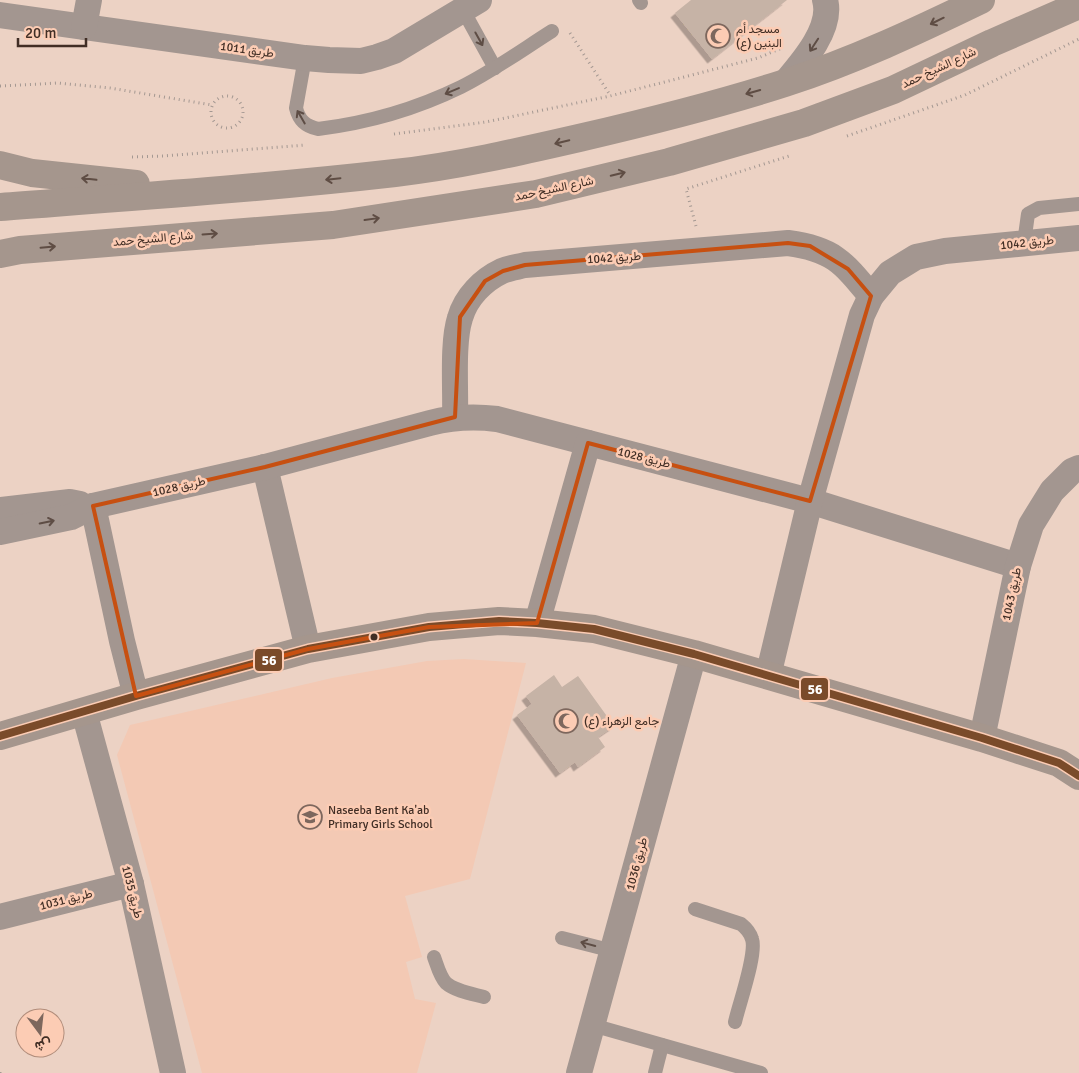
<svg xmlns="http://www.w3.org/2000/svg" width="1079" height="1073" font-family="Signika,Vazirmatn,sans-serif">
<style>
.built{fill:#f3c9b4}
.building{fill:#c6b3a6;filter:url(#shadow)}
.lines{fill:none;stroke-linecap:round;stroke-linejoin:round}
.path{stroke:#a49892;stroke-width:3;stroke-dasharray:1 4;stroke-linecap:butt}
.lane{stroke:#a39690;stroke-width:14}
.street{stroke:#a39690;stroke-width:26}
.secondary{stroke:#a5968d;stroke-width:28}
.bus-1-casing{stroke:#fcccb4;stroke-width:11}
.bus-1{stroke:#7a4b2a;stroke-width:8}
.oneway{stroke:#5f4d44}
.oneway2{stroke:#5e4d45}
.marked{fill:none;stroke:#c75011;stroke-width:4;stroke-linejoin:round}
.bus-dot{fill:#412e25;stroke:#fcccb4;stroke-width:2}
.labels{text-anchor:middle;dominant-baseline:central;stroke-width:5;stroke-linejoin:round;paint-order:stroke}
.poi-label{font-size:12px;fill:#412e25;stroke:#fcccb4;text-anchor:start}
.street-label{font-size:12px;fill:#412e25;stroke:#fcccb4}
.line-badge{stroke:#fcccb4;stroke-width:2}
.badge-label{font-size:14px;text-anchor:middle;font-weight:bold;fill:#fff}
</style>
<defs>
<filter id="shadow"><feDropShadow dx="-4.5" dy="4.5" stdDeviation="0" flood-color="#0004"/></filter>
</defs>
<rect width="100%" height="100%" fill="#ecd2c4"/>
<!-- built -->
<path class="built" d="M464,659L526,663L470,879L405,896L422,957L406,962L415,999L436,1003L417,1073H202L117,755L130,725L332,678L427,661Z"/>
<!-- building -->
<g class="building">
<path d="M691,0H787L712,59L675,13Z"/>
<path d="M554,675L562,687L578,676L614,726L598,737L605,747L578,767L575,762L560,773L517,715L532,704L526,696Z"/>
</g>
<g class="lines">
<!-- path -->
<g class="path">
<path d="M570,33L610,95"/>
<path d="M0,86L58,83L110,88L212,105"/>
<circle cx="227" cy="112" r="16"/>
<path d="M394,134L486,122L610,96L758,58L782,48"/>
<path d="M847,136L965,95L1079,39"/>
<path d="M132,157L163,156L306,145"/>
<path d="M696,226L686,189L789,156"/>
<path d="M0,1072V1073"/>
</g>
<!-- lane -->
<g class="lane">
<path d="M639,0L641,3"/>
<path d="M463,10L495,68"/>
<path d="M305,58L296,108C299,120 305,126 318,129C367,123 416,109 461,87C493,71 522,50 552,31"/>
<path d="M1024,243L1028,214L1039,208L1079,204"/>
<path d="M695,909L741,924C746,928 750,932 752,939C757,954 739,1004 735,1022"/>
<path d="M562,938L613,951"/>
<path d="M434,957C437,965 440,977 446,983C455,991 473,994 484,997"/>
<path d="M592,1025L761,1073"/>
<path d="M655,1073L662,1045"/>
</g>
<!-- street -->
<g class="street">
<path d="M0,15L305,58L329,60L361,61L377,57L394,51L479,0"/>
<path d="M84,27L89,0"/>
<path d="M785,83C802,63 833,28 825,0"/>
<path d="M455,417C456,389 452,343 460,318C466,297 483,280 502,271C509,268 517,267 525,265L788,243C833,249 843,262 871,296"/>
<path d="M265,467L308,649"/>
<path d="M93,506L122,641L136,696"/>
<path d="M0,510L70,502L80,504"/>
<path d="M0,532L71,517L93,506L265,467L430,423C453,417 473,416 497,419L810,501L1018,566"/>
<path d="M537,623L588,443"/>
<path d="M768,676L810,501L862,315L871,296L890,273L916,257L945,251L1079,238"/>
<path d="M84,712L131,884L173,1073"/>
<path d="M982,738L1018,566L1031,525L1052,491L1072,471L1079,468"/>
<path d="M0,917L131,884"/>
<path d="M579,1073L694,654"/>
</g>
<!-- secondary -->
<g class="secondary">
<path d="M0,165L32,173L136,184"/>
<path d="M0,207C132,197 263,188 395,173C457,166 518,152 579,138C648,122 717,105 785,83C853,61 917,31 981,0"/>
<path d="M0,254L20,250L333,225L536,194L669,162L804,123L893,90L992,43L1079,5"/>
<path d="M0,736L136,696L308,649L429,627L499,621L537,623L594,629L694,654L982,738L1059,763L1079,776"/>
</g>
<!-- bus-1 casing -->
<g class="bus-1-casing">
<path id="bus-1" d="M0,736L136,696L308,649L429,627L499,621L537,623L594,629L694,654L982,738L1059,763L1079,776"/>
</g>
<!-- bus-1 -->
<use href="#bus-1" class="bus-1"/>
</g>
<!-- one-way arrows -->
<defs><path id="oneway-shaft" d="M-6 0H5M1.5-3L5.5 0L1.5 3" fill="none" stroke-width="1.6" stroke-linecap="round" stroke-linejoin="round" transform="scale(1.25)"/></defs>
<g class="oneway">
<use href="#oneway-shaft" transform="translate(937 21) rotate(154)"/>
<use href="#oneway-shaft" transform="translate(753 92) rotate(164)"/>
<use href="#oneway-shaft" transform="translate(562 142) rotate(167)"/>
<use href="#oneway-shaft" transform="translate(618 174) rotate(-14)"/>
<use href="#oneway-shaft" transform="translate(89 179) rotate(-174)"/>
<use href="#oneway-shaft" transform="translate(333 179) rotate(174)"/>
<use href="#oneway-shaft" transform="translate(372 219) rotate(-8)"/>
<use href="#oneway-shaft" transform="translate(210 234) rotate(-4)"/>
<use href="#oneway-shaft" transform="translate(48 247) rotate(-5)"/>
</g>
<g class="oneway2">
<use href="#oneway-shaft" transform="translate(479 39) rotate(61)"/>
<use href="#oneway-shaft" transform="translate(814 45) rotate(123)"/>
<use href="#oneway-shaft" transform="translate(452 91) rotate(157)"/>
<use href="#oneway-shaft" transform="translate(301 117) rotate(-120)"/>
<use href="#oneway-shaft" transform="translate(47 522) rotate(-12)"/>
<use href="#oneway-shaft" transform="translate(588 944) rotate(-165)"/>
</g>
<!-- marked area -->
<path class="marked" d="M788,243L810,246L848,269L871,296L810,501L588,443L537,623L429,627L308,649L136,696L93,506L265,467L455,417L460,317L485,281L503,271L525,265Z"/>
<!-- icons -->
<defs>
<g id="mosque-ring" transform="scale(1.25)"><circle r="9.5" fill="#fcccb4" stroke="#7d675d" stroke-width="1.5"/><path d="M3.5-4.9A6 6 0 1 0 3.5 4.9A5 5 0 1 1 3.5-4.9Z" fill="#7d675d"/></g>
<g id="school-ring" transform="scale(1.25)"><circle r="9.5" fill="#fcccb4" stroke="#7d675d" stroke-width="1.5"/><path d="M0-5L7-2L0 1L-7-2ZM-4 1L0 2.5L4 1V4Q0 6-4 4Z" fill="#7d675d"/></g>
</defs>
<g fill-rule="evenodd">
<use href="#mosque-ring" x="718" y="36"/>
<use href="#mosque-ring" x="566" y="721"/>
<use href="#school-ring" x="310" y="817"/>
</g>
<!-- markers -->
<circle class="bus-dot" cx="374" cy="637" r="4.5"/>
<g class="labels">
<!-- poi labels -->
<g class="poi-label">
<text x="736" y="29">مسجد أم<tspan x="736" dy="14">البنين (ع)</tspan></text>
<text x="584" y="721">جامع الزهراء (ع)</text>
<text x="328" y="810">Naseeba Bent Ka'ab<tspan x="328" dy="14">Primary Girls School</tspan></text>
</g>
<!-- street labels -->
<g class="street-label">
<text transform="translate(247 50) rotate(8)">طريق 1011</text>
<text transform="translate(939 68) rotate(-25)">شارع الشيخ حمد</text>
<text transform="translate(554 189) rotate(-12)">شارع الشيخ حمد</text>
<text transform="translate(153 239) rotate(-5)">شارع الشيخ حمد</text>
<text transform="translate(1027 243) rotate(-6)">طريق 1042</text>
<text transform="translate(614 258) rotate(-4)">طريق 1042</text>
<text transform="translate(644 458) rotate(14)">طريق 1028</text>
<text transform="translate(179 487) rotate(-13)">طريق 1028</text>
<text transform="translate(1012 594) rotate(-78)">طريق 1043</text>
<text transform="translate(637 864) rotate(-75)">طريق 1036</text>
<text transform="translate(132 892) rotate(76)">طريق 1035</text>
<text transform="translate(66 900) rotate(-14)">طريق 1031</text>
</g>
</g>
<g class="line-badge">
<rect x="254" y="648" width="29" height="24" rx="5" fill="#7a4b2a"/>
<rect x="800" y="677" width="29" height="24" rx="5" fill="#7a4b2a"/>
</g>
<g class="badge-label">
<text x="269" y="665">56</text>
<text x="815" y="694">56</text>
</g>
<!-- north arrow -->
<g transform="translate(40 1033) rotate(165)"><circle r="24" fill="#fcccb4" stroke="#b18d7b"/>
<path d="M0-4L9 19L0 12L-9 19Z" fill="#7d675d"/>
<text y="-8" font-size="14" font-weight="bold" text-anchor="middle" fill="#412e25">ش</text>
</g>
<!-- scale -->
<path d="M18 38v8h68v-8" fill="none" stroke="#412e25" stroke-width="2.5"/>
<text x="25" y="38" font-size="15" fill="#412e25" stroke="#fcccb4" stroke-width="4" paint-order="stroke">20 m</text>
</svg>
